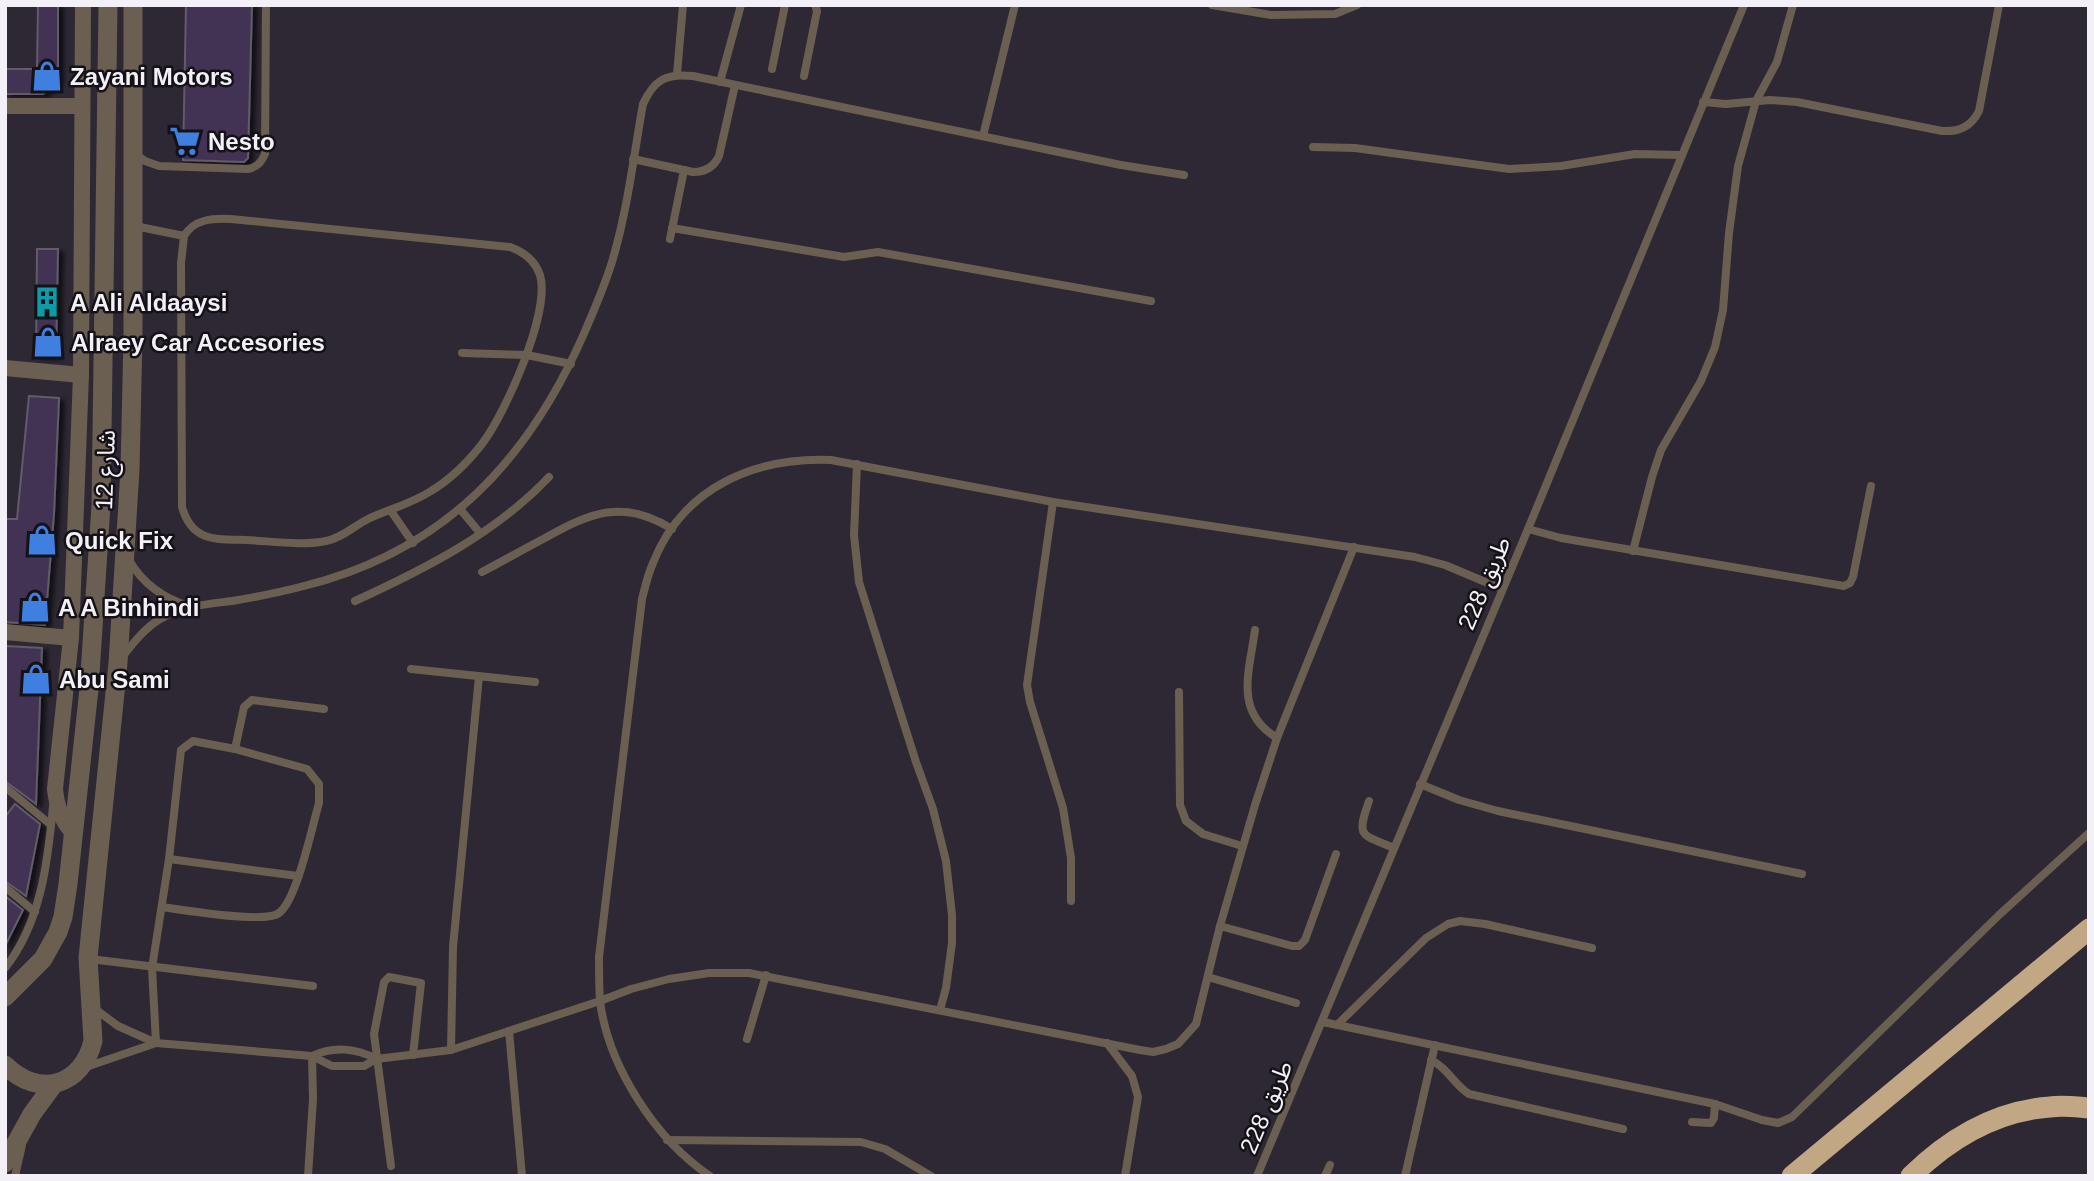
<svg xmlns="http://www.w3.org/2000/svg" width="2094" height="1181" font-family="Helvetica,'Noto Sans Arabic',sans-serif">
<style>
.building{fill:#423353;stroke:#605b68;stroke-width:2;filter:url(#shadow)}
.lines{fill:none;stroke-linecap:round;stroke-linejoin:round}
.service{stroke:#6a5f51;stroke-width:8}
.minor{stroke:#6a5f51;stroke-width:16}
.tertiary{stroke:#6a5f51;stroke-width:19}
.motorway{stroke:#c1a783;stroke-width:21}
.labels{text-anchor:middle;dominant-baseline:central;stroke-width:5;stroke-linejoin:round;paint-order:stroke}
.poi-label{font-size:24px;font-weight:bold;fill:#f3f0f8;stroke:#141217;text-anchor:start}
.street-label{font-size:24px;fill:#f3f0f8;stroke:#141217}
</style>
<defs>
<filter id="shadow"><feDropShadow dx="5" dy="3" stdDeviation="2" flood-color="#0009"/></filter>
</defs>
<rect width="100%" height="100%" fill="#2d2834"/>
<!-- building -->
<g class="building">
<path d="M38,5H58V81L43,94H5V69H37Z"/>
<path d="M186,5H252L248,158L244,162L183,160Z"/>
<path d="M37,249H58L56,356H36Z"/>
<path d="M29,396L59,398L54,514L45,625L5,622V519H17Z"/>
<path d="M5,646L42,648L36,804L5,781Z"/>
<path d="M15,804L40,824L26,896L5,881V817Z"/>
<path d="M5,896L23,910L5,946Z"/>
</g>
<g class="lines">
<!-- service -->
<g class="service">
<path d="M1212,5L1271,15L1335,14L1357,5"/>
<path d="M772,69L785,5"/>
<path d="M677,74L683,5"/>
<path d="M804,76L817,11L815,5"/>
<path d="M720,82L741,5"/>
<path d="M1703,102L1726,104L1770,100L1797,102L1942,131C1959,132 1971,127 1979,111L1999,5"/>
<path d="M983,136L1015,5"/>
<path d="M1313,147L1355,148L1509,169L1561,166L1635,154L1680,155"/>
<path d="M134,153L145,161L159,166L248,169C257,167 261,163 265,154L266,5"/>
<path d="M633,159L693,172C706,172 714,167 719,156L735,85"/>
<path d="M135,226L184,236L181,263L182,507C192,542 215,539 246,540C270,541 303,546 326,541C342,538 354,526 368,519C389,509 411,504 431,491C451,479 468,462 482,444C505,414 551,312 540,275C535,260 524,252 510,247L231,219C213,218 194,219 184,236"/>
<path d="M672,228L844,257L878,252L1151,301"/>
<path d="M670,239L684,170"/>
<path d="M462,353L527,355L571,364"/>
<path d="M857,464L854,535L859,582L916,762L933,809L946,861L952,915V943L946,988L940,1010"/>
<path d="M1053,502L1027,685L1030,702L1063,808L1071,858V901"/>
<path d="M460,509L480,533"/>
<path d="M391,511L413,543"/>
<path d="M1528,529L1561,538L1844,586L1850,583L1853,577L1871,486"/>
<path d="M1633,551L1652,477L1661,450L1701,381L1715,347L1723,310L1729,233L1738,166L1756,101L1777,62L1793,5"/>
<path d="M129,560C142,583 164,599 189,606"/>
<path d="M482,572C503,561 524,549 545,538C590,513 623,498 672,529"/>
<path d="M355,601C425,569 496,533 549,477"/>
<path d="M1255,630C1249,673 1234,712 1277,738"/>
<path d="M123,656C134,642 145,628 160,619C182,606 208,604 232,601C256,597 281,592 304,586C445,551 530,459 586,329C596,305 607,281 614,255C628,206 634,154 643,104C654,80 666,73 693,76L1121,165L1184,175"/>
<path d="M411,669L535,682"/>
<path d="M1179,692L1180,805L1186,821L1203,834L1242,846"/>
<path d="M235,749L244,707L252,700L324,709"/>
<path d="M1420,784L1459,800L1498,811L1802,874"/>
<path d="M5,787L51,825"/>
<path d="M1369,801C1356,838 1361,834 1394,848"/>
<path d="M169,859L298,876"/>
<path d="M5,887L35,912"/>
<path d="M1220,926L1292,946H1299L1305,940L1336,854"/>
<path d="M90,959L313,986"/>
<path d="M5,968C41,923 48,861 53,806"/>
<path d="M1208,977L1296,1003"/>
<path d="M95,1009L118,1026L156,1043L312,1056L332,1066H364L376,1059L451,1050L600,1001L631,989L669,979L709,973H749L1140,1050L1153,1052L1166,1049L1178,1044L1196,1024L1220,926L1255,805L1277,738L1354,547"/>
<path d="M1323,1022L1715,1104L1762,1120L1778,1123L1792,1117L1999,915L2089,833"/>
<path d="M1337,1025L1426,938L1448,924L1460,921L1485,924L1592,948"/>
<path d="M509,1031L522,1176"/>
<path d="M747,1039L766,975"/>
<path d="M156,1043L152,968L169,859L181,750L193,741L235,749L307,769L319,784V803C312,827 297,900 279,913C265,924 183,910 162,907"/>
<path d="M1107,1043L1132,1076L1138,1097L1125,1176"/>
<path d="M451,1050L453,947L479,676"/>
<path d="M312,1056C333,1046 357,1048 376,1059"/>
<path d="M1431,1060C1448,1068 1454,1085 1469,1094L1623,1129"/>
<path d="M86,1067L156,1043"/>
<path d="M1692,1122L1711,1123L1714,1118L1715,1104"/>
<path d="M667,1140L861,1142L885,1149L931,1176"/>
<path d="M391,1166L374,1034L384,982L389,977L421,983L413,1055"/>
<path d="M15,1176L22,1145"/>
<path d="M308,1176L313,1099L312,1056"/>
<path d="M710,1176C656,1140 608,1066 600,1001C599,986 599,971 599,957L642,599C645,587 648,574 653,563C683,487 755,457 831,460L1053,502L1415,557L1445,565L1502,589"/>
<path d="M1257,1176L1528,529L1744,5"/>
<path d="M1325,1176L1330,1165"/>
<path d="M1405,1176L1435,1045"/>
</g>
<!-- minor -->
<g class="minor">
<path d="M5,106H82"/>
<path d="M5,368L81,375"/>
<path d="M5,632L71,638"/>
<path d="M73,833C61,820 57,807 55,789L71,638L81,375L83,5"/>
</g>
<!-- tertiary -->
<g class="tertiary">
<path d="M5,997L43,959L58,932L63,917L68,884L89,689L101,505L108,5"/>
<path d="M5,1065C39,1099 82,1086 93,1041L88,958L118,663L130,470L133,336V5"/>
<path d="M5,1163L32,1114L54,1084"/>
</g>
<!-- motorway -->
<g class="motorway">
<path d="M1792,1176L2089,929"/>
<path d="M1911,1176C1950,1138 1995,1111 2050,1107C2063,1105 2076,1107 2089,1108"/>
</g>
</g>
<!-- icons -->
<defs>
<g id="shop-bare" transform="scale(2.415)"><path d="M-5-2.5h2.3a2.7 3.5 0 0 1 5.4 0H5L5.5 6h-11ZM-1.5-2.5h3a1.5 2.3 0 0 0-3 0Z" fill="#3f7fe0" stroke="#141217" stroke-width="2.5" paint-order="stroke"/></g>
<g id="supermarket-bare" transform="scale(2.415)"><path d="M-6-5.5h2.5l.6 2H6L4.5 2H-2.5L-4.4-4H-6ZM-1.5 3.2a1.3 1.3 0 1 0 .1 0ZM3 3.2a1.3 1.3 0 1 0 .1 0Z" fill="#3f7fe0" stroke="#141217" stroke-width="2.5" paint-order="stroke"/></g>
<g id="building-bare" transform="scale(2.415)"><path d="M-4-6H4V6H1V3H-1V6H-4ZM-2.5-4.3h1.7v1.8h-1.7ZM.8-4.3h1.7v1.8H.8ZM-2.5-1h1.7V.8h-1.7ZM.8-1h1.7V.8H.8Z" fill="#0f9aa8" stroke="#141217" stroke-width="2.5" paint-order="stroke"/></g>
</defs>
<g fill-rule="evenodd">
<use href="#shop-bare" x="47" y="76"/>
<use href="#supermarket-bare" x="185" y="141"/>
<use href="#building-bare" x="47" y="302"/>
<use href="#shop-bare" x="48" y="342"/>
<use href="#shop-bare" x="42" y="540"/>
<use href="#shop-bare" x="35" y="607"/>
<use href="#shop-bare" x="36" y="679"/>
</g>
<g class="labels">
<!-- poi labels -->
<g class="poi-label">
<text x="70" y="76">Zayani Motors</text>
<text x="208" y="141">Nesto</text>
<text x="70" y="302">A Ali Aldaaysi</text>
<text x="71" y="342">Alraey Car Accesories</text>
<text x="65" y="540">Quick Fix</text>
<text x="58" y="607">A A Binhindi</text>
<text x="59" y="679">Abu Sami</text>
</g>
<!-- street labels -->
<g class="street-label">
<text transform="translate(105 470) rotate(-88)">شارع 12</text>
<text transform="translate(1484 583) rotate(-67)">طريق 228</text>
<text transform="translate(1266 1107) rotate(-67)">طريق 228</text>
</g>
</g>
<!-- border -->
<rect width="2094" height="1181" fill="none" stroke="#f3f0f8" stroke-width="14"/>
</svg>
